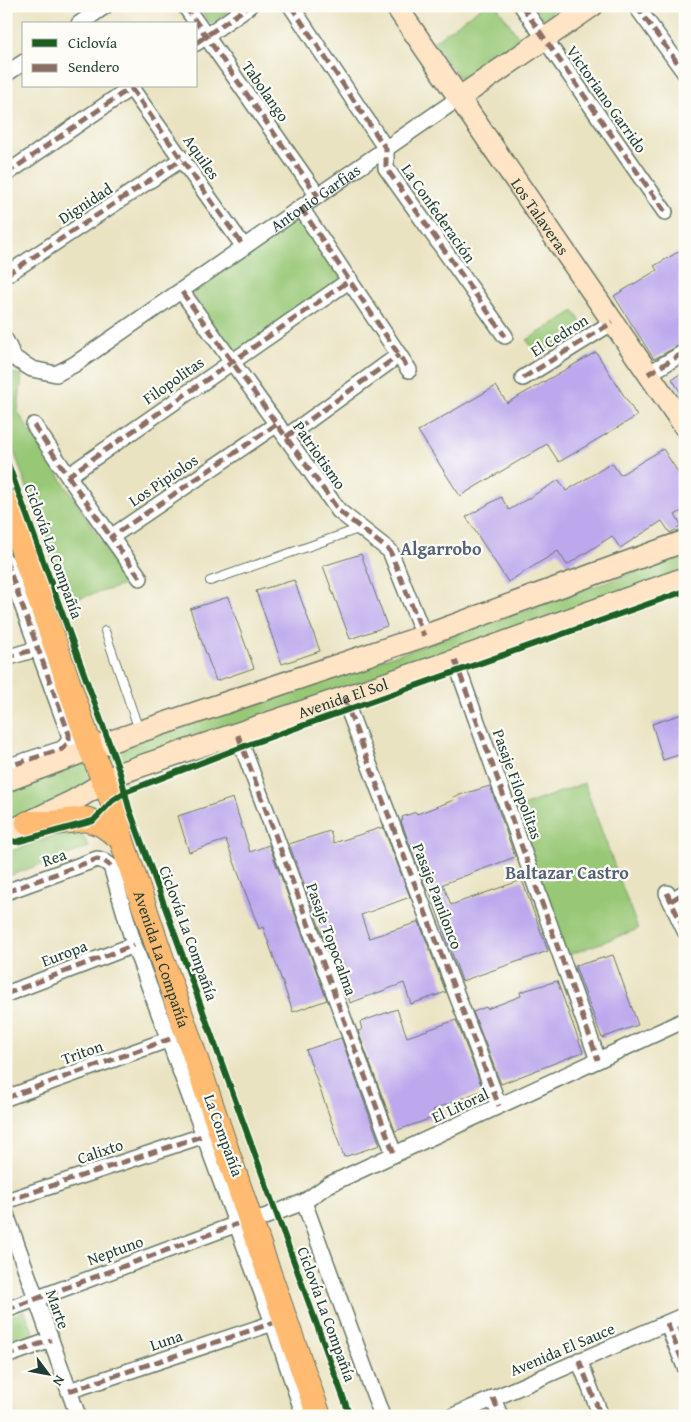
<svg xmlns="http://www.w3.org/2000/svg" width="691" height="1422" font-family="'Gentium Book Plus',serif">
<style>
.green{fill:#98c876;stroke:#5c8255}
.building{fill:#bda8ed}
.lines{fill:none;stroke-linecap:round;stroke-linejoin:round}
.lane-casing{stroke:#676;stroke-width:10}
.street-casing{stroke:#676;stroke-width:18}
.secondary-casing{stroke:#676;stroke-width:24}
.primary-casing{stroke:#676;stroke-width:26}
.lane{stroke:#fff;stroke-width:8}
.street{stroke:#fff;stroke-width:15}
.secondary{stroke:#ffe4c6;stroke-width:21}
.primary{stroke:#ffbb71;stroke-width:24}
.quiet{stroke:#8d6e63;stroke-width:5;stroke-dasharray:10 5;stroke-linecap:butt}
.cycleway-casing{stroke:#fdfcf7;stroke-width:9}
.cycleway{stroke:#1b5e20;stroke-width:6}
.labels{text-anchor:middle;dominant-baseline:central;stroke-width:4.5;stroke-linejoin:round;paint-order:stroke}
.street-label{font-size:16px;fill:#1f3d34;stroke:#fdfcf7}
.neighbourhood-label{font-size:18px;font-weight:bold;fill:#566275;stroke:#fdfcf7}
</style>
<rect width="100%" height="100%" fill="#fdfcf7"/>
<filter id="ink" filterUnits="userSpaceOnUse"><feTurbulence type="fractalNoise" baseFrequency=".02" numOctaves="2"/><feDisplacementMap in="SourceGraphic" scale="10" xChannelSelector="R" yChannelSelector="G"/><feConvolveMatrix kernelMatrix="1 2 1 2 8 2 1 2 1" color-interpolation-filters="sRGB"/></filter>
<filter id="wash" filterUnits="userSpaceOnUse"><feTurbulence type="fractalNoise" baseFrequency=".0096" numOctaves="4" result="noise"/><feDisplacementMap in="SourceGraphic" scale="20" xChannelSelector="R" yChannelSelector="G"/><feGaussianBlur stdDeviation="1.12" result="paint"/><feColorMatrix in="noise" values="0 0 0 0 0 0 0 0 0 0 0 0 0 0 0 0 0 1.4 0 .05"/><feComposite in="paint" operator="in"/></filter>
<g filter="url(#wash)">
<rect width="100%" height="100%" fill="#eae3c2"/>
<!-- green -->
<g class="green">
<path d="M198,6H236L210,24Z"/>
<path d="M483,6H497L519,38L460,79L433,42Z"/>
<path d="M534,6H561L543,19Z"/>
<path d="M301,208L350,280L236,357L187,287Z"/>
<path d="M574,311L584,327L537,356L527,340Z"/>
<path d="M6,372L22,375L18,412L129,584L68,601L6,429Z"/>
<path d="M685,555V570L343,688L6,831V783L423,646Z"/>
<path d="M584,783L638,929L558,959L504,813Z"/>
<path d="M74,828L81,832L89,847L6,877V853Z"/>
<path d="M25,1311L36,1339L6,1350V1318Z"/>
</g>
<g id="blocks">
<!-- building -->
<g class="building">
<path d="M685,248V342L654,359L614,296L657,270L654,266Z"/>
<path d="M596,352L637,416L559,462L547,444L460,496L418,431L496,386L507,403Z"/>
<path d="M685,371V399L672,379Z"/>
<path d="M663,449L685,483V509L675,515L682,526L670,533L662,521L620,548L612,536L567,565L558,551L508,582L466,517L501,497L509,510L559,480L566,491L612,463L620,475Z"/>
<path d="M361,554L387,626L350,639L323,566Z"/>
<path d="M294,580L320,651L282,664L256,591Z"/>
<path d="M228,597L254,668L216,681L190,609Z"/>
<path d="M685,713V753L663,760L652,724Z"/>
<path d="M490,786L515,857L443,884L451,905L522,880L548,951L462,981L429,890L427,891L401,821L403,820L402,817L416,812L417,814L454,800L453,797Z"/>
<path d="M233,798L250,852L269,845L327,1000L293,1012L263,927L259,929L226,840L189,852L178,816Z"/>
<path d="M383,827L410,897L361,915L369,938L419,922L446,992L411,1004L404,983L350,1003L347,992L344,993L289,844L330,831L334,843Z"/>
<path d="M613,955L638,1025L602,1038L575,966Z"/>
<path d="M557,981L583,1052L501,1084L473,1012L486,1007L487,1009L521,996L520,992Z"/>
<path d="M397,1009L407,1037L456,1020L483,1090L433,1110L435,1117L395,1131L358,1031L362,1030L360,1022Z"/>
<path d="M341,1038L380,1145L344,1157L306,1050Z"/>
</g>
</g>
</g>
<g filter="url(#ink)">
<use href="#blocks" fill-opacity="0" stroke="#676" stroke-width="1"/>
<g class="lines">
<!-- lane casing -->
<g class="lane-casing">
<g id="lane">
<path d="M210,581L361,528"/>
<path d="M105,631L139,730"/>
</g>
</g>
<!-- street casing -->
<g class="street-casing">
<g id="street">
<path d="M185,6L318,196"/>
<path d="M291,6L386,149V168L505,336"/>
<path d="M522,6L665,212"/>
<path d="M636,6L685,73"/>
<path d="M79,24L105,6"/>
<path d="M196,43L249,6"/>
<path d="M6,74L24,62"/>
<path d="M131,88L244,247"/>
<path d="M6,174L133,86"/>
<path d="M301,208L409,370"/>
<path d="M6,275L182,159"/>
<path d="M182,292L339,511L390,551L424,636"/>
<path id="s1" d="M6,341L14,358L32,369L56,374L75,364L459,98"/>
<path d="M648,374L685,352"/>
<path d="M523,378L613,322"/>
<path d="M34,425L68,476L350,280"/>
<path d="M286,437L399,355"/>
<path d="M68,476L111,537"/>
<path d="M6,561L69,734V742L62,749L6,767"/>
<path d="M140,578L111,537L277,424"/>
<path d="M6,658L36,649"/>
<path d="M455,660L598,1060"/>
<path d="M344,698L499,1106"/>
<path d="M238,735L394,1154"/>
<path d="M6,892L97,859L104,861L111,866L134,945L273,1323L304,1416"/>
<path d="M667,893L685,931"/>
<path d="M671,901L685,892"/>
<path d="M6,994L134,945"/>
<path d="M6,1098L170,1039"/>
<path d="M6,1201L205,1135"/>
<path d="M304,1202L382,1416"/>
<path d="M6,1214L78,1416"/>
<path d="M251,1222L304,1202L328,1185L685,1020"/>
<path d="M6,1310L237,1224"/>
<path d="M667,1323L685,1367"/>
<path d="M6,1356L51,1340"/>
<path d="M579,1360L601,1416"/>
<path d="M69,1391L273,1323"/>
<path d="M493,1398L500,1416"/>
<path d="M453,1416L685,1315"/>
</g>
</g>
<!-- secondary casing -->
<g class="secondary-casing">
<g id="secondary">
<path id="s2" d="M396,6L685,427"/>
<path d="M459,98L592,6"/>
<path d="M6,781L109,742L424,636L685,541"/>
<path id="s3" d="M6,833L73,801L120,773L455,660L685,578"/>
</g>
</g>
<!-- primary casing -->
<g class="primary-casing">
<g id="primary">
<path id="s4" d="M6,501L91,749L112,801L121,838L251,1222L319,1416"/>
<path d="M28,823H52L85,819L101,824L121,838"/>
</g>
</g>
<!-- lane -->
<use href="#lane" class="lane"/>
<!-- street -->
<use href="#street" class="street"/>
<!-- secondary -->
<use href="#secondary" class="secondary"/>
<!-- primary -->
<use href="#primary" class="primary"/>
<!-- quiet -->
<g class="quiet">
<path d="M185,6L318,196"/>
<path d="M291,6L386,149V168L505,336"/>
<path d="M522,6L665,212"/>
<path d="M636,6L685,73"/>
<path d="M196,43L249,6"/>
<path d="M131,88L244,247"/>
<path d="M6,174L133,86"/>
<path d="M301,208L409,370"/>
<path d="M6,275L182,159"/>
<path d="M182,292L339,511L390,551L424,636"/>
<path d="M648,374L685,352"/>
<path d="M523,378L613,322"/>
<path d="M34,425L68,476L350,280"/>
<path d="M286,437L399,355"/>
<path d="M68,476L111,537"/>
<path d="M6,561L69,734V742L62,749L6,767"/>
<path d="M140,578L111,537L277,424"/>
<path d="M6,658L36,649"/>
<path d="M455,660L598,1060"/>
<path d="M344,698L499,1106"/>
<path d="M238,735L394,1154"/>
<path d="M6,892L97,859L104,861L111,866"/>
<path d="M667,893L685,931"/>
<path d="M671,901L685,892"/>
<path d="M6,994L134,945"/>
<path d="M6,1098L170,1039"/>
<path d="M6,1201L205,1135"/>
<path d="M6,1310L237,1224"/>
<path d="M667,1323L685,1367"/>
<path d="M6,1356L51,1340"/>
<path d="M579,1360L601,1416"/>
<path d="M69,1391L273,1323"/>
<path d="M493,1398L500,1416"/>
</g>
<!-- cycleway casing -->
<g class="cycleway-casing">
<g id="cycleway">
<path d="M6,458L120,773L129,808L350,1416"/>
<path d="M6,839L16,842L93,821L112,801L125,792L242,747L685,591"/>
</g>
</g>
<!-- cycleway -->
<use href="#cycleway" class="cycleway"/>
</g>
</g>
<g class="labels">
<!-- street labels -->
<g class="street-label">
<text transform="translate(266 91) rotate(55)">Tabolango</text>
<text transform="translate(607 99) rotate(55)">Victoriano Garrido</text>
<text transform="translate(202 157) rotate(55)">Aquiles</text>
<text stroke="none"><textPath href="#s1" startOffset="378">Antonio Garfias</textPath></text>
<text transform="translate(85 203) rotate(-33)">Dignidad</text>
<text transform="translate(439 213) rotate(55)">La Confederación</text>
<text stroke="none"><textPath href="#s2" startOffset="255">Los Talaveras</textPath></text>
<text transform="translate(559 335) rotate(-32)">El Cedron</text>
<text transform="translate(173 380) rotate(-35)">Filopolitas</text>
<text transform="translate(320 455) rotate(55)">Patriotismo</text>
<text transform="translate(163 480) rotate(-34)">Los Pipiolos</text>
<text transform="translate(54 551) rotate(70)">Ciclovía La Compañía</text>
<text stroke="none"><textPath href="#s3" startOffset="364">Avenida El Sol</textPath></text>
<text transform="translate(518 784) rotate(70)">Pasaje Filopolitas</text>
<text transform="translate(54 857) rotate(-19)">Rea</text>
<text transform="translate(438 896) rotate(69)">Pasaje Panilonco</text>
<text transform="translate(189 933) rotate(70)">Ciclovía La Compañía</text>
<text transform="translate(332 939) rotate(70)">Pasaje Topocalma</text>
<text transform="translate(64 953) rotate(-21)">Europa</text>
<text stroke="none"><textPath href="#s4" startOffset="484">Avenida La Compañía</textPath></text>
<text transform="translate(82 1052) rotate(-20)">Triton</text>
<text transform="translate(460 1105) rotate(-25)">El Litoral</text>
<text transform="translate(224 1135) rotate(70)">La Compañía</text>
<text transform="translate(100 1151) rotate(-19)">Calixto</text>
<text transform="translate(115 1250) rotate(-20)">Neptuno</text>
<text transform="translate(58 1309) rotate(70)">Marte</text>
<text transform="translate(327 1314) rotate(70)">Ciclovía La Compañía</text>
<text transform="translate(166 1340) rotate(-19)">Luna</text>
<text transform="translate(562 1349) rotate(-23)">Avenida El Sauce</text>
</g>
<!-- neighbourhood labels -->
<g class="neighbourhood-label">
<text x="441" y="548">Algarrobo</text>
<text x="567" y="872">Baltazar Castro</text>
</g>
</g>
<!-- margin -->
<rect width="691" height="1422" fill="none" stroke="#fdfcf7" stroke-width="25"/>
<!-- legend -->
<rect x="22" y="22" width="175" height="65" fill="#fdfcf7" stroke="#a4b0a9"/>
<rect x="32" y="39" width="25" height="8" fill="#1b5e20" stroke="#a4b0a9"/>
<text x="68" y="48" font-size="15" fill="#1f3d34">Ciclovía</text>
<rect x="32" y="64" width="25" height="8" fill="#8d6e63" stroke="#a4b0a9"/>
<text x="68" y="72" font-size="15" fill="#1f3d34">Sendero</text>
<!-- north arrow -->
<g transform="translate(48 1374) rotate(122)" stroke="#fdfcf7" stroke-width="4" paint-order="stroke">
<path d="M0-4L9 19L0 12L-9 19Z" fill="#1f3d34"/>
<text y="-8" font-size="14" font-weight="bold" text-anchor="middle" fill="#1f3d34">N</text>
</g>
</svg>
